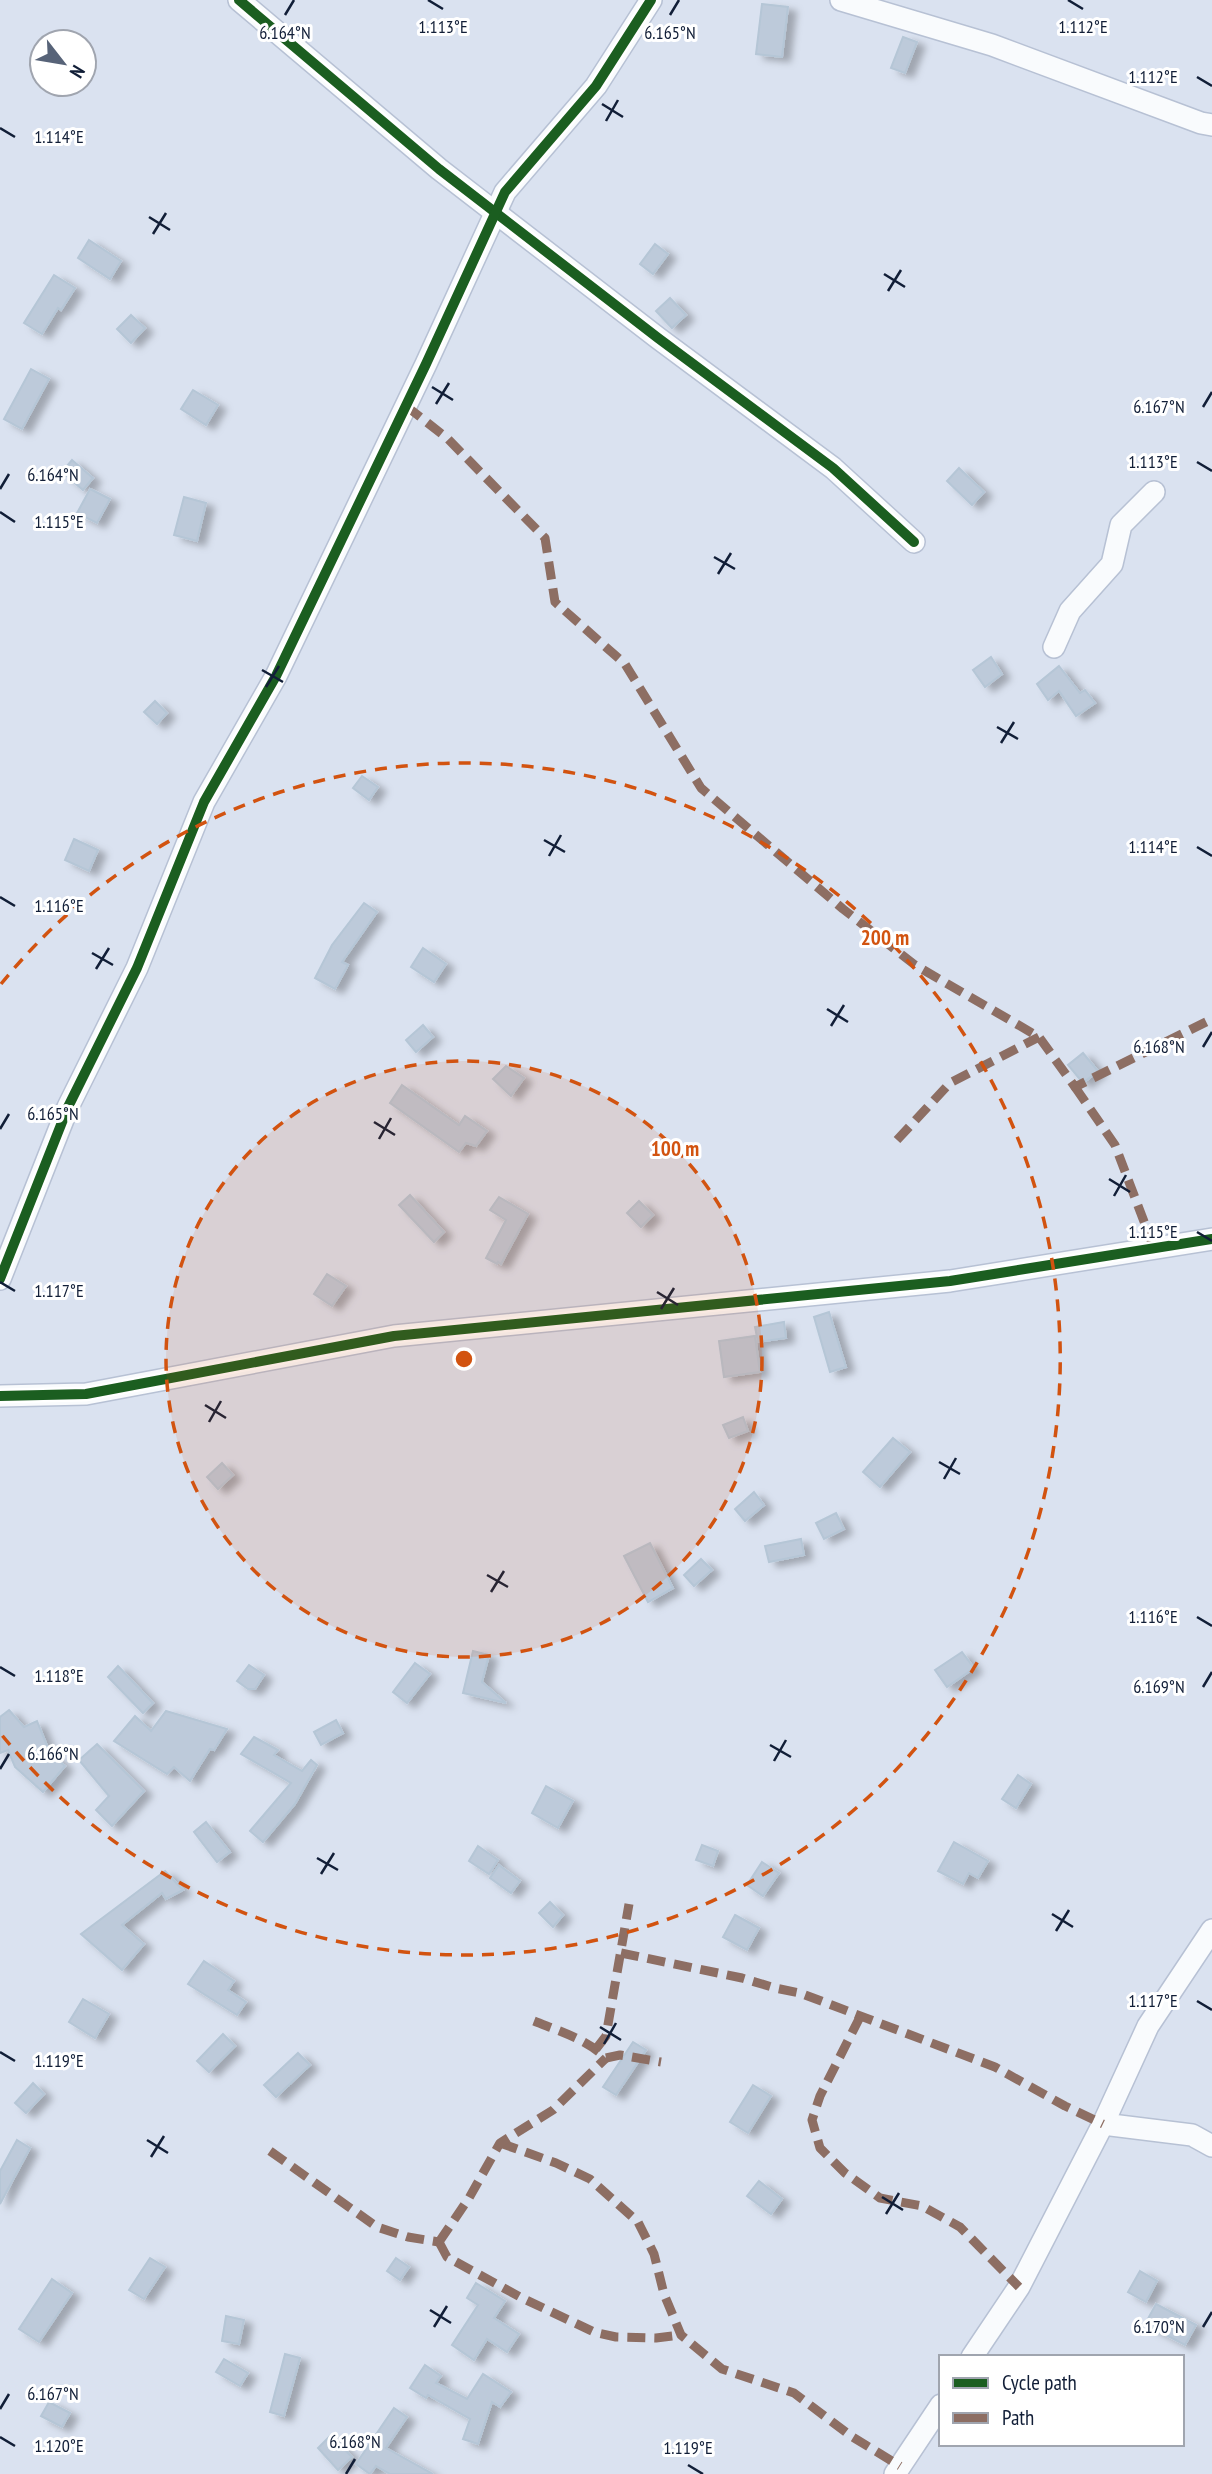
<svg xmlns="http://www.w3.org/2000/svg" width="1212" height="2474" font-family="'PT Sans Narrow',sans-serif">
<style>
.building{fill:#bdcada;stroke:#b5c6d6;stroke-width:2;filter:url(#shadow)}
.lines{fill:none;stroke-linecap:round;stroke-linejoin:round}
.street-casing{stroke:#b7c1d4;stroke-width:24}
.street{stroke:#f9fbfd;stroke-width:21}
.quiet{stroke:#8d6e63;stroke-width:9;stroke-dasharray:18 9;stroke-linecap:butt}
.cycleway-casing{stroke:#fff;stroke-width:15}
.cycleway{stroke:#1b5e20;stroke-width:10}
.ticks{fill:none;stroke:#111e37;stroke-width:2.5}
.ring{fill:none;stroke:#d25310;stroke-width:3.5;stroke-dasharray:12 9}
.ticks-label{font-size:18px;text-anchor:middle;fill:#111e37;stroke:#fff;stroke-width:6;stroke-linejoin:round;paint-order:stroke}
.centre{fill:#d25310;stroke:#fff;stroke-width:3.5}
.ring-label{font-size:21px;text-anchor:middle;font-weight:bold;fill:#d25310;stroke:#fff;stroke-width:6;stroke-linejoin:round;paint-order:stroke}
</style>
<defs>
<filter id="shadow"><feDropShadow dx="8" dy="4.5" stdDeviation="3.5" flood-color="#0004"/></filter>
</defs>
<rect width="100%" height="100%" fill="#dae2f0"/>
<!-- building -->
<g class="building">
<path d="M762,4L788,7L782,57L756,54Z"/>
<path d="M903,37L917,42L905,73L891,68Z"/>
<path d="M89,240L121,261L110,279L78,258Z"/>
<path d="M655,244L668,254L653,274L640,264Z"/>
<path d="M54,275L75,288L61,310L58,308L42,334L24,323Z"/>
<path d="M670,298L686,315L672,328L656,311Z"/>
<path d="M131,315L145,328L131,343L117,329Z"/>
<path d="M31,369L49,379L22,429L4,419Z"/>
<path d="M193,390L218,405L206,425L181,409Z"/>
<path d="M72,460L93,478L83,490L62,472Z"/>
<path d="M959,468L984,492L972,505L947,481Z"/>
<path d="M90,489L110,499L97,523L77,513Z"/>
<path d="M184,497L206,503L197,541L174,535Z"/>
<path d="M991,657L1002,674L985,687L973,670Z"/>
<path d="M1059,666L1080,693L1085,690L1095,703L1076,716L1059,691L1048,700L1037,684Z"/>
<path d="M155,701L167,713L157,724L144,712Z"/>
<path d="M362,776L378,787L369,800L353,788Z"/>
<path d="M74,839L98,850L89,871L65,860Z"/>
<path d="M364,903L377,912L342,962L348,965L335,989L315,978L332,945Z"/>
<path d="M423,948L446,964L434,982L411,967Z"/>
<path d="M423,1025L433,1037L416,1052L406,1040Z"/>
<path d="M1083,1053L1098,1071L1083,1083L1068,1065Z"/>
<path d="M506,1066L524,1078L511,1096L493,1079Z"/>
<path d="M402,1085L459,1125L465,1116L487,1131L476,1146L466,1143L459,1152L390,1103Z"/>
<path d="M410,1195L444,1232L434,1242L399,1205Z"/>
<path d="M499,1197L528,1214L501,1264L498,1262L497,1264L486,1258L506,1220L490,1210Z"/>
<path d="M639,1201L653,1215L641,1227L627,1213Z"/>
<path d="M327,1274L346,1286L332,1306L314,1294Z"/>
<path d="M829,1312L846,1367L830,1372L814,1317Z"/>
<path d="M784,1322L786,1338L758,1342L755,1327Z"/>
<path d="M755,1336L760,1372L724,1377L719,1341Z"/>
<path d="M743,1417L748,1431L729,1438L723,1425Z"/>
<path d="M893,1438L910,1452L880,1487L863,1472Z"/>
<path d="M222,1463L233,1475L218,1489L207,1477Z"/>
<path d="M754,1492L764,1505L745,1521L735,1509Z"/>
<path d="M836,1513L844,1529L824,1539L816,1523Z"/>
<path d="M801,1539L804,1555L769,1562L765,1546Z"/>
<path d="M650,1543L673,1588L648,1602L624,1556Z"/>
<path d="M701,1559L712,1570L694,1586L684,1575Z"/>
<path d="M473,1651L489,1655L482,1682L506,1703L463,1693Z"/>
<path d="M962,1652L974,1668L947,1687L935,1670Z"/>
<path d="M415,1663L430,1674L407,1703L393,1692Z"/>
<path d="M249,1665L264,1675L255,1689H248L237,1681Z"/>
<path d="M118,1666L153,1703L143,1713L108,1677Z"/>
<path d="M9,1710L24,1727L37,1721L50,1753L65,1766L43,1792L15,1767L8,1750L0,1753V1717Z"/>
<path d="M166,1711L227,1729L214,1750L210,1749L190,1781L174,1767L167,1774L114,1741L135,1716L151,1731Z"/>
<path d="M336,1720L343,1733L321,1745L314,1732Z"/>
<path d="M254,1737L278,1750L274,1755L302,1771L311,1760L317,1765L295,1804L263,1842L250,1831L291,1783L241,1754Z"/>
<path d="M97,1744L144,1791L112,1826L96,1810L109,1796L79,1760Z"/>
<path d="M1018,1775L1031,1784L1016,1808L1002,1799Z"/>
<path d="M546,1786L573,1801L558,1828L532,1813Z"/>
<path d="M206,1822L230,1852L217,1862L194,1832Z"/>
<path d="M954,1842L988,1861L978,1878L969,1873L963,1884L938,1871Z"/>
<path d="M702,1845L718,1851L713,1866L696,1860Z"/>
<path d="M478,1846L498,1860L489,1874L469,1861Z"/>
<path d="M762,1862L779,1873L763,1896L747,1885Z"/>
<path d="M499,1865L520,1881L511,1893L490,1878Z"/>
<path d="M165,1871L183,1890L166,1899L162,1893L122,1925L144,1944L122,1970L81,1934Z"/>
<path d="M550,1902L563,1915L553,1927L539,1913Z"/>
<path d="M735,1915L759,1928L747,1950L723,1937Z"/>
<path d="M204,1961L234,1981L228,1990L246,2002L237,2015L188,1984Z"/>
<path d="M83,1999L109,2014L95,2038L69,2022Z"/>
<path d="M223,2034L235,2046L209,2072L197,2061Z"/>
<path d="M633,2042L646,2050L616,2095L603,2087Z"/>
<path d="M298,2053L310,2065L276,2097L264,2085Z"/>
<path d="M33,2083L44,2094L26,2113L15,2103Z"/>
<path d="M753,2085L771,2096L748,2133L730,2122Z"/>
<path d="M17,2140L30,2148L0,2204V2171Z"/>
<path d="M759,2181L782,2199L771,2214L747,2196Z"/>
<path d="M150,2258L165,2267L144,2299L129,2290Z"/>
<path d="M396,2258L409,2267L400,2280L387,2271Z"/>
<path d="M1140,2271L1157,2281L1146,2302L1128,2292Z"/>
<path d="M52,2279L72,2293L39,2342L19,2329Z"/>
<path d="M476,2283L505,2301L494,2318L519,2334L507,2352L487,2339L474,2360L452,2345L478,2305L467,2298Z"/>
<path d="M1156,2304L1196,2325L1185,2345L1145,2324Z"/>
<path d="M226,2316L244,2320L239,2344L222,2341Z"/>
<path d="M285,2354L300,2358L284,2416L270,2412Z"/>
<path d="M224,2359L248,2373L240,2386L216,2372Z"/>
<path d="M425,2365L441,2376L436,2383L467,2399L483,2374L511,2392L500,2407L492,2402L478,2444L463,2439L470,2419L428,2395L426,2398L410,2388Z"/>
<path d="M49,2402L70,2413L62,2427L41,2416Z"/>
<path d="M394,2408L407,2417L386,2448L433,2474H390L376,2466L370,2474L356,2464Z"/>
<path d="M331,2435L352,2457L338,2470L318,2448Z"/>
</g>
<g class="lines">
<!-- street casing -->
<g class="street-casing">
<g id="street">
<path d="M239,0L439,169L658,338L833,468L914,542"/>
<path d="M841,0L992,45L1201,123L1212,125"/>
<path d="M1054,647L1070,611L1112,564L1121,525L1154,492"/>
<path d="M0,1279L68,1107L137,968L204,802L276,676L426,364L505,192L596,86L651,0"/>
<path d="M0,1396L86,1394L394,1336L950,1281L1212,1239"/>
<path d="M1103,2124L1192,2135L1212,2146"/>
<path d="M972,2357L1019,2287L1103,2124L1148,2026L1212,1930"/>
<path d="M895,2474L941,2405"/>
</g>
</g>
<!-- street -->
<use href="#street" class="street"/>
<!-- quiet -->
<g class="quiet">
<path d="M406,406L447,438L545,538L555,602L625,664L701,788L843,909L915,965L1039,1037L1075,1087L1212,1019"/>
<path d="M1075,1087L1115,1145L1154,1248"/>
<path d="M897,1140L950,1083L1039,1037"/>
<path d="M621,1953L742,1978L775,1988L800,1993L995,2067L1065,2106L1103,2124"/>
<path d="M860,2017L820,2096L812,2120L820,2148L845,2173L880,2198L922,2206L960,2227L1019,2287"/>
<path d="M534,2021C559,2031 586,2039 606,2058L620,2055L661,2062"/>
<path d="M596,2049L606,2036L629,1904"/>
<path d="M500,2143L556,2163L590,2179L638,2222L654,2254L664,2294L681,2335L722,2369L794,2393L851,2436L900,2466"/>
<path d="M270,2151L377,2227L408,2237L439,2242"/>
<path d="M439,2242L447,2257L522,2298L594,2332L616,2337L656,2338L681,2335"/>
<path d="M439,2242L469,2198L500,2143L553,2110L606,2058"/>
</g>
<!-- cycleway casing -->
<g class="cycleway-casing">
<g id="cycleway">
<path d="M239,0L439,169L658,338L833,468L914,542"/>
<path d="M0,1279L68,1107L137,968L204,802L276,676L426,364L505,192L596,86L651,0"/>
<path d="M0,1396L86,1394L394,1336L950,1281L1212,1239"/>
</g>
</g>
<!-- cycleway -->
<use href="#cycleway" class="cycleway"/>
</g>
<!-- ticks -->
<path class="ticks" d="M428,0L443,9M1068,0L1083,9M285,15L294,0M670,15L679,0M1197,77L1212,86M602,104L623,117M606,121L618,100M0,128L15,137M149,217L170,230M153,234L166,213M884,274L905,287M888,291L901,270M432,387L453,400M436,404L449,383M1203,407L1212,392M1197,462L1212,471M0,489L9,474M0,512L15,522M714,557L735,569M718,574L731,553M262,670L283,682M266,687L279,666M997,727L1018,739M1001,743L1014,722M544,840L565,852M1197,847L1212,856M549,856L561,835M0,897L15,906M92,953L113,965M96,969L109,948M827,1009L848,1022M831,1026L844,1005M1203,1047L1212,1032M374,1122L395,1135M0,1129L9,1114M379,1139L391,1118M1109,1179L1130,1192M1114,1196L1126,1175M1197,1232L1212,1241M0,1282L15,1291M657,1292L678,1305M661,1309L674,1288M205,1405L226,1418M209,1422L221,1401M939,1462L960,1474M944,1479L956,1458M487,1575L508,1587M491,1592L504,1571M1197,1617L1212,1626M0,1667L15,1676M1203,1687L1212,1672M770,1745L791,1757M774,1761L786,1740M0,1769L9,1754M317,1858L338,1870M321,1874L334,1853M1052,1914L1073,1927M1056,1931L1069,1910M1197,2001L1212,2010M600,2027L621,2040M604,2044L616,2023M0,2052L15,2061M147,2140L168,2153M151,2157L164,2136M882,2197L903,2210M886,2214L899,2193M430,2310L451,2323M434,2327L447,2306M1203,2327L1212,2312M0,2409L9,2394M0,2437L15,2446M688,2465L703,2474M346,2474L355,2459"/>
<!-- distance rings -->
<circle cx="464" cy="1359" r="298" fill="#d25310" fill-opacity=".12"/>
<g class="ring">
<circle cx="464" cy="1359" r="298"/>
<path d="M1 984A596 596 0 1 1 1 1734"/>
</g>
<g class="ticks-label">
<text x="1083" y="33">1.112°E</text>
<text x="443" y="33">1.113°E</text>
<text x="285" y="39">6.164°N</text>
<text x="670" y="39">6.165°N</text>
<text x="1153" y="83">1.112°E</text>
<text x="59" y="143">1.114°E</text>
<text x="1159" y="413">6.167°N</text>
<text x="1153" y="468">1.113°E</text>
<text x="53" y="481">6.164°N</text>
<text x="59" y="528">1.115°E</text>
<text x="1153" y="853">1.114°E</text>
<text x="59" y="912">1.116°E</text>
<text x="1159" y="1053">6.168°N</text>
<text x="53" y="1120">6.165°N</text>
<text x="1153" y="1238">1.115°E</text>
<text x="59" y="1297">1.117°E</text>
<text x="1153" y="1623">1.116°E</text>
<text x="59" y="1682">1.118°E</text>
<text x="1159" y="1693">6.169°N</text>
<text x="53" y="1760">6.166°N</text>
<text x="1153" y="2007">1.117°E</text>
<text x="59" y="2067">1.119°E</text>
<text x="1159" y="2333">6.170°N</text>
<text x="53" y="2400">6.167°N</text>
<text x="355" y="2448">6.168°N</text>
<text x="59" y="2452">1.120°E</text>
<text x="688" y="2454">1.119°E</text>
</g>
<circle cx="464" cy="1359" r="10" class="centre"/>
<g class="ring-label">
<text x="885" y="945">200 m</text>
<text x="675" y="1156">100 m</text>
</g>
<!-- legend -->
<rect x="939" y="2355" width="245" height="91" fill="#ffffff" stroke="#a0a5af" stroke-width="2"/>
<rect x="953" y="2378" width="35" height="10" fill="#1b5e20" stroke="#a0a5af" stroke-width="2"/>
<text x="1002" y="2390" font-size="21" fill="#111e37">Cycle path</text>
<rect x="953" y="2413" width="35" height="10" fill="#8d6e63" stroke="#a0a5af" stroke-width="2"/>
<text x="1002" y="2425" font-size="21" fill="#111e37">Path</text>
<!-- north arrow -->
<g transform="translate(63 63) rotate(121)"><circle r="33" fill="#ffffff" stroke="#a0a5af" stroke-width="2"/>
<path d="M0-5L12 26L0 18L-12 26Z" fill="#576378"/>
<text y="-10" font-size="19" font-weight="bold" text-anchor="middle" fill="#111e37">N</text>
</g>
</svg>
